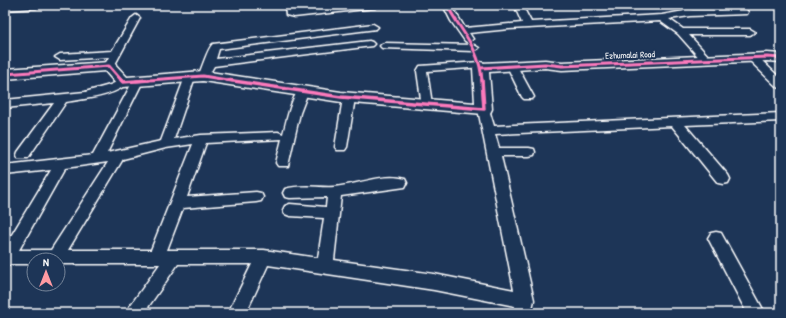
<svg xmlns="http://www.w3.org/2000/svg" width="786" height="318" font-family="'Patrick Hand',sans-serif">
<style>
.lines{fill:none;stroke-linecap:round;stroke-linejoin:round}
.street-casing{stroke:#fff;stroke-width:3}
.secondary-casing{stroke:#fff;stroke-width:3}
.street{fill:#1d3557;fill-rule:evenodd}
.secondary{fill:#1d3557;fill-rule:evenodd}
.cycleway-far1-casing{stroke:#1d3557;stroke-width:5}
.cycleway-casing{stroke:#1d3557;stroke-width:6}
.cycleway-far1{stroke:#fd7abc;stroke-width:3}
.cycleway{stroke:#fd7abc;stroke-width:3.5}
.labels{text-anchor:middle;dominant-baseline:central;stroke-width:4;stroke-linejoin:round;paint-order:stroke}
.far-street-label{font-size:9px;fill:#fff;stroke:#1d3557}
</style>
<rect width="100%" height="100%" fill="#1d3557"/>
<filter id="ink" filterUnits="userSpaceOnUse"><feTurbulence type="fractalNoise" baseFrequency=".025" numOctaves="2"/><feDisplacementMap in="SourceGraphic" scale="8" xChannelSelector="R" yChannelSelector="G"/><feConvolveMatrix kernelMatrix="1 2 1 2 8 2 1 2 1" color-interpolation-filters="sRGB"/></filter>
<g filter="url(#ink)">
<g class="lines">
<!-- street casing -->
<g class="street-casing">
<g id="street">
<path d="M5,5H40L36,8L5,10Z"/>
<path d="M285,5H293L294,11L352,5H379L375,8L294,17L286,15Z"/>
<path d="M443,5H451L465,28L522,23L514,5H522L531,22L662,15L684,11L679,5H688L692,10H737L733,5H742L748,12L747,14L690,16L669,19L683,29H750L755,32L750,35H689L711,59L706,62L702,61L678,34L660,21L509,29L469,33L473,39L468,42L465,41L451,21Z"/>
<path d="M136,15L140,18L113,68L109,69L104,66L109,57L60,60L55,57L60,54L112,51L132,18Z"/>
<path d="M373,24L378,27L376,29L219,49L216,59L369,41L372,42L374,44L372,46L214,66L207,78L203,79L198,76C202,69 208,47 213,44Z"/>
<path d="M385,43L474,45L479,48L474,51L382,48L380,46L382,44Z"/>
<path d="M752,54L756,55L781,79V88L777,87L748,59L747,57Z"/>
<path d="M480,62L484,63L485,65L484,67L427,71L432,104L426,108L422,106L417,71L420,66Z"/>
<path d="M512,63L517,66L534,97L532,99H524L522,97L507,66Z"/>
<path d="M190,74L195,77L174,139L201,135L278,132L283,134C286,124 292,91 302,89L308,92L300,113L288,166H278L276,163L282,139L206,143L187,197L256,192L261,193L263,197L261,201L256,202L183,208L167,250H264L318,258L324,218L290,216L285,214L283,210L285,206L290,204L326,207L327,197L290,198L285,197L283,193L285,189C300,184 319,188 334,187C357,185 383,173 405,179L407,183L405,187L341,196L334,260L434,274L514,290L478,109L480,106H488L494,126L781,113V121L685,125L728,175L730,179L728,183L723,184L718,183L672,126L495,134L499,148H529L534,149L535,152L534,155L529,156H501L534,300L531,313H513L515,306L434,290L268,265L246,313H228L252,264H178L144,313H125L160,264H58V260H34V264H11L5,267V246L51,170L5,175V165L93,155L133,81L138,78L143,81L107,153L161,141L185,77ZM193,144L151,250H68L123,159L166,148ZM108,162L51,250H19L65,168Z"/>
<path d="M123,79L128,82C118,96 83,99 66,102L28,158H18L17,155L18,152L54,103L5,108V100L85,92L110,85Z"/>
<path d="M349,95L355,98L347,147L345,150H337L335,147L343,98Z"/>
<path d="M716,232L721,233L765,313H747L708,238L711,233Z"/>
</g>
</g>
<!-- secondary casing -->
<g class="secondary-casing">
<path id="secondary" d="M767,53L781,54V62L767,61L562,70L545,68L489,72L492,109L490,113L484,114L341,102L203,81L123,87L117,85L105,71L5,79V69L109,62L114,63L127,77L203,71L341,92L475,103L473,68L476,65L481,63L545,60L562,62Z"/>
</g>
<!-- street -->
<use href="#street" class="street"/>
<!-- secondary -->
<use href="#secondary" class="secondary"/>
<!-- cycleway-far1 casing -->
<g class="cycleway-far1-casing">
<g id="cycleway-far1">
<path d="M447,5C461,32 480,48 482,81"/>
<path d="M481,68L545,64L562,66L767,57L781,58"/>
<path d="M5,74L109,66L122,81"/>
<path d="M136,81L203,76L233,81"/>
</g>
</g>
<!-- cycleway casing -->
<g class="cycleway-casing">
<g id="cycleway">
<path d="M121,80L123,82L149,80"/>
<path d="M227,80L341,97L484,109L482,80"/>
</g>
</g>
<!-- cycleway-far1 -->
<use href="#cycleway-far1" class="cycleway-far1"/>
<!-- cycleway -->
<use href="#cycleway" class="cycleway"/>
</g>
</g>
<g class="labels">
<!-- far-street labels -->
<g class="far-street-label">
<text transform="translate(630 55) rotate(-2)">Ezhumalai Road</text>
</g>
</g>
<!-- margin -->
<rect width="786" height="318" fill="none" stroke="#1d3557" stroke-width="20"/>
<rect x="10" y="10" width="766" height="298" fill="none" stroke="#fff" stroke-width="1.5" filter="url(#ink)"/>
<!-- north arrow -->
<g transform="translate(46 272)"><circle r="19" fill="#1d3557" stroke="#77869a"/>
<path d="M0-3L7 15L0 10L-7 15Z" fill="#ff9aa2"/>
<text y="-6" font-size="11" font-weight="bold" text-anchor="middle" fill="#ffffff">N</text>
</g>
</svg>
